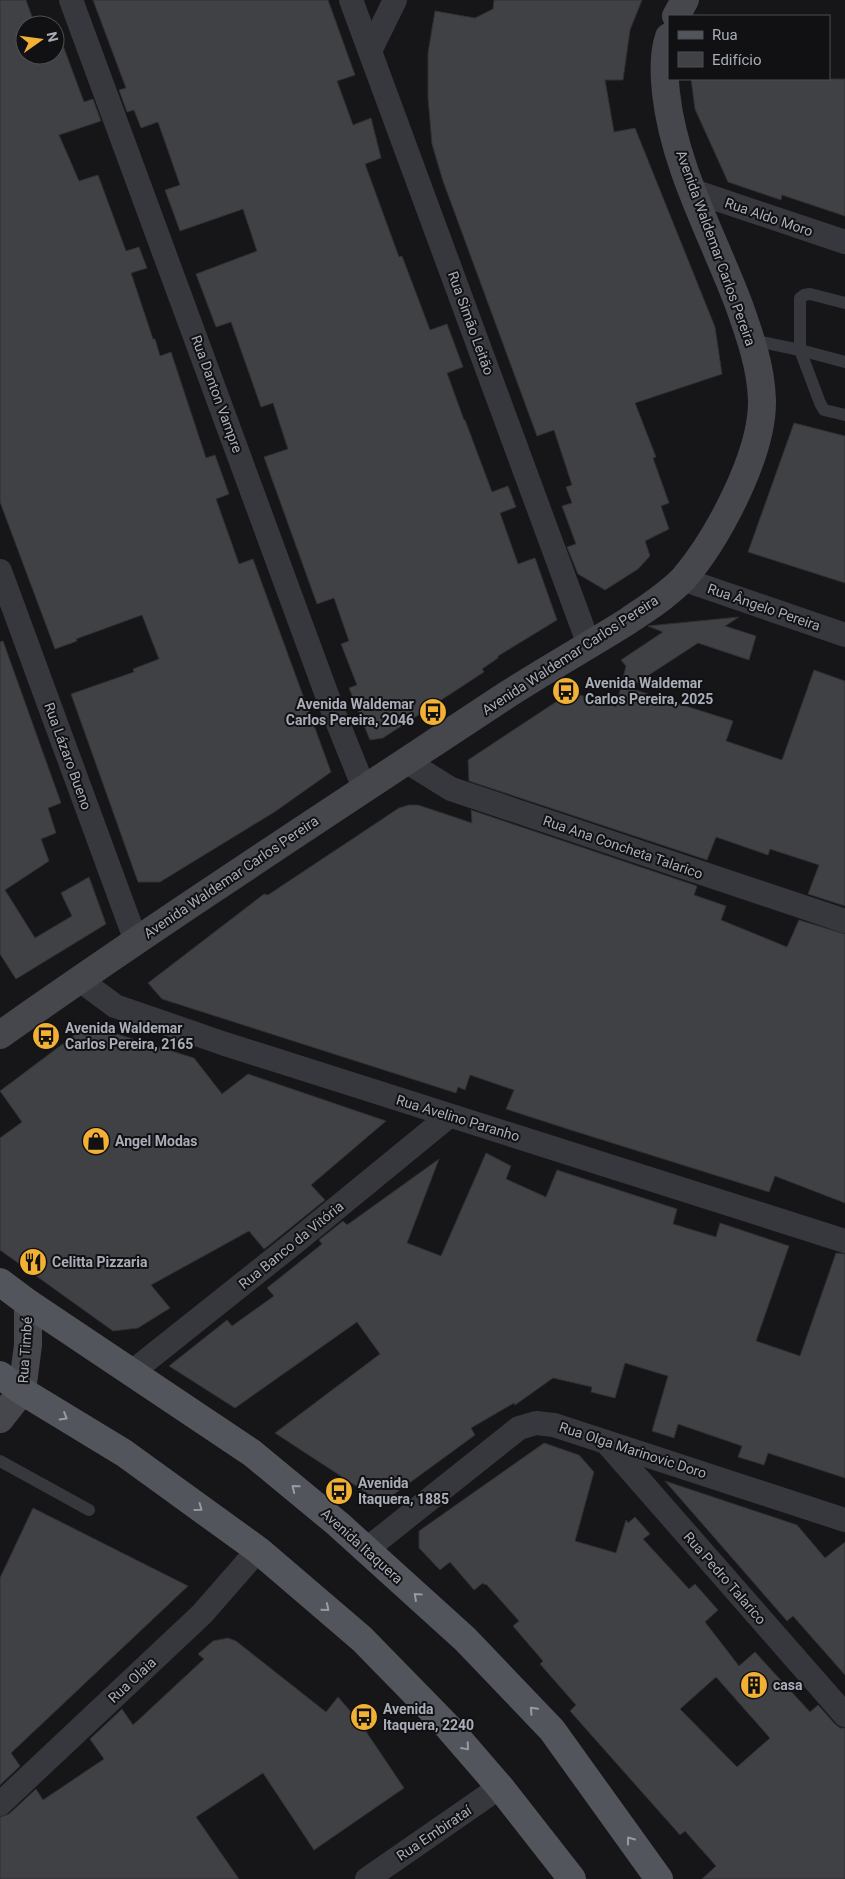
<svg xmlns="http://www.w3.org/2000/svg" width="845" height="1879" font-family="Roboto,sans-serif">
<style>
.building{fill:#404145;stroke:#303034;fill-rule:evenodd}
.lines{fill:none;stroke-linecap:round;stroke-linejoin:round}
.lane{stroke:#37383d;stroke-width:12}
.street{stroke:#37383d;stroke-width:24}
.secondary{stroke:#45474d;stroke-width:28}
.primary{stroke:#53555c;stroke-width:28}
.oneway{stroke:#979ba6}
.labels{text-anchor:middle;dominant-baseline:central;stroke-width:4;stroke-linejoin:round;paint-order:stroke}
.street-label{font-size:14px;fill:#a8adb8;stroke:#111113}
.poi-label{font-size:14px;font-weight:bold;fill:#a8adb8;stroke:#111113;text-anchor:start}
</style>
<rect width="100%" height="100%" fill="#161618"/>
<!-- building -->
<g class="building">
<path d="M0,0H26L35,25H25V55H55V42L61,40L84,102L93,99L101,121L59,135L79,181L98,175L126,251L139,247L147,268L131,273L153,339H155L160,356L171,352L206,458L215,455L229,494L216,499L239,564L253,559L331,772L276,811L160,882H138L71,694L134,672L133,669L159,659L142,615L76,639L77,641L55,649L0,502Z"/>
<path d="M93,0H328L355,75L337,81L353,125L371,118L381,158L365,164L399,257L402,256L430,330L447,324L463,367L447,373L464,420H465L492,492L508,486L516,507L500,513L518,564L535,558L557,620L498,656V658L482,669L484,672L383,738L370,740L349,688L357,685L341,644L349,641L334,598L317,604L264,457L288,449L273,403L261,407L231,322L216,327L196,274L257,251L243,209L180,231L165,190L180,185L158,122L141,128L134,110L127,112L119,90L126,88Z"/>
<path d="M494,0H642L630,30L623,80H605L614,132L635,128L715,327L722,374L635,403L656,457L653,458L669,503L661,506L669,529L645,541L650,556L638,569L605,590L578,574L567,547L576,544L562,506L572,503L566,487L572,485L554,430L537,436L443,181L432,144L428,98V53L435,11L475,18L493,9Z"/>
<path d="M691,79H845V216L782,195L781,200L728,182L695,109Z"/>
<path d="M794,423L845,436V583L748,552Z"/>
<path d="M739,617L725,626L756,636L749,660L698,643L629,688L733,721L726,741L782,760L814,670L845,681V906L808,894L819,865L770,849L768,855L716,837L707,860L469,781L468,760L571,692L616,707L626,666L621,660L663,632L648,626Z"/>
<path d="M3,641L61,803L48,808L56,833L41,839L49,861L5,890L35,938L72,916L61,893L89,877L106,924L16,979L0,954V642Z"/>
<path d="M409,805H418L472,823L471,810L697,886L694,895L726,906L721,920L787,947L799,920L845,934V1203L775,1176L769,1192L574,1131L506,1109L514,1090L470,1075L465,1090L458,1087L456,1093L162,999L148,983L264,894L268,895L399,808Z"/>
<path d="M88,1025L194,1058L222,1094L248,1074L386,1121L311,1185L325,1200L268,1246L264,1249L249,1231L151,1285L170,1308L138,1328L113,1331L0,1250V1138L22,1122L0,1091Z"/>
<path d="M486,1153L511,1166L506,1179L546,1197L557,1170L677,1209L673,1224L716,1237L720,1223L789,1246L756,1341L800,1356L836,1253L845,1254V1478L768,1453L764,1465L738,1457L742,1446L678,1424L674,1438L652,1431L668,1376L625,1363L615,1398L591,1392L592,1387L553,1378L515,1405L514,1403L471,1428L475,1435L382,1503L275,1433L380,1354L357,1322L235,1408L169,1366L227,1320L232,1326L274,1296L267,1288L322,1244L319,1240L343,1221L347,1225L439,1159L407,1243L441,1256Z"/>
<path d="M544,1443L579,1455L594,1472L575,1541L616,1553L626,1520L628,1523L635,1517L650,1534L643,1539L689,1589L695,1584L718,1610L705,1622L739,1666L755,1652L810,1712L818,1705L835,1724L840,1728H845V1879H702L716,1866L685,1831L680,1835L570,1711L576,1705L540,1664L543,1661L513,1626L519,1621L486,1584L485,1585L483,1583L474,1590L450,1562L440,1570L419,1548V1531ZM716,1677L770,1738L737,1767L680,1709Z"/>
<path d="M665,1481L797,1525L825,1558L845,1542V1675L793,1616L787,1621Z"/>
<path d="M33,1508L188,1586L11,1753L20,1766L0,1785V1578Z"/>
<path d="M228,1638L236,1641L326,1712L338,1697L359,1721L404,1788L314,1850L263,1773L196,1817L239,1879H0V1817L9,1814L36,1789L43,1800L104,1759L90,1739L122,1709L133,1725L204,1659L198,1654L213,1641Z"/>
</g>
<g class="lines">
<!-- lane -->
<g class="lane">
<path d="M845,303L810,294L804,295L800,298V350L820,403L824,410L845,415"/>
<path d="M751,340L800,350L845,362"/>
<path d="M0,1461L89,1510"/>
</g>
<!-- street -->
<g class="street">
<path d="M71,0L331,706L364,788"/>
<path d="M351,0L589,645"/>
<path d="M370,51L395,0"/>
<path d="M693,191L845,242"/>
<path d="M0,571L136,941"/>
<path d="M682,579L845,635"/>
<path d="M406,761L451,789L845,921"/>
<path d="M80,980L115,1006L222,1043L845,1241"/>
<path d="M132,1372L294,1243L449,1116"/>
<path d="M606,1442L845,1715"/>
<path d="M367,1549L519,1428L536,1423L554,1425L845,1520"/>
<path d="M0,1804L202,1614L258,1550"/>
<path d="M367,1879L500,1787"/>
</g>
<!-- secondary -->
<g class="secondary">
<path d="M676,16L685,0"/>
<path d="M0,1035C165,919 334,809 502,698C543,671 587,647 628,621C647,608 668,595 684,578C718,538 763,454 762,400C761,367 750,336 739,305C713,236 674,167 666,93C664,75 663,54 669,37"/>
<path d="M0,1419L22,1391L28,1345V1303"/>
</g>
<!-- primary -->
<g class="primary">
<path d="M0,1282L28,1303L252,1453L338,1524L465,1639L552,1730L659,1879"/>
<path d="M0,1375L22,1391L124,1453L258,1550L362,1639L449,1728L500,1787L572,1879"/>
</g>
</g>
<!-- one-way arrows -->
<defs><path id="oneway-chevron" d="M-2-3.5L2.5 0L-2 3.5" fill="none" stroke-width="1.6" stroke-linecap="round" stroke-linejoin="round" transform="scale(1.25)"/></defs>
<g class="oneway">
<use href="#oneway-chevron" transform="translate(64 1417) rotate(31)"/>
<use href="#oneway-chevron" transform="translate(295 1488) rotate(-141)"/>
<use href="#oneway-chevron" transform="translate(199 1508) rotate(36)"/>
<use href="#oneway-chevron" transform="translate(417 1596) rotate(-138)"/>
<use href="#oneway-chevron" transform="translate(326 1608) rotate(40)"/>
<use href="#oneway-chevron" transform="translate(533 1710) rotate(-133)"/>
<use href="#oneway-chevron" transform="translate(466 1747) rotate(49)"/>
<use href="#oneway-chevron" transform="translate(630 1840) rotate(-126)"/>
</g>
<!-- icons -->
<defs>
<g id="bus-disc" transform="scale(1.4375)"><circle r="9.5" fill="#f2b134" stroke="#111113"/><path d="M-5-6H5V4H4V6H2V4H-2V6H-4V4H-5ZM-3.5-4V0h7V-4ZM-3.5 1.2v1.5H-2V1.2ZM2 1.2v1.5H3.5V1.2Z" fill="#111"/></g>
<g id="shop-disc" transform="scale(1.4375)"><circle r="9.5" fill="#f2b134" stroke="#111113"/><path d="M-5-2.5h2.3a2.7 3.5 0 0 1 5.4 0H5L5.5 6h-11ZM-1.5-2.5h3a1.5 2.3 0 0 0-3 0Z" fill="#111"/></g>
<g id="restaurant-disc" transform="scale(1.4375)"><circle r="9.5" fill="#f2b134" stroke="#111113"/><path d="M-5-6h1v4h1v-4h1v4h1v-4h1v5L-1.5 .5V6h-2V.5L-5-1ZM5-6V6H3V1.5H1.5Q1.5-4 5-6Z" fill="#111"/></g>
<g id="building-disc" transform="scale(1.4375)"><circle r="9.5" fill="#f2b134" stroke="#111113"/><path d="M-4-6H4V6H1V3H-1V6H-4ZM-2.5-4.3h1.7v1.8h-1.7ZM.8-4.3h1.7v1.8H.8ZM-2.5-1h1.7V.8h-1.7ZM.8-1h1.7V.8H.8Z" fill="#111"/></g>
</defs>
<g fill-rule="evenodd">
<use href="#bus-disc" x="566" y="691"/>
<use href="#bus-disc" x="433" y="712"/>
<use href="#bus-disc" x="46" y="1036"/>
<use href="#shop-disc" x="96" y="1141"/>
<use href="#restaurant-disc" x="33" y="1262"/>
<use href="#bus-disc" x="339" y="1491"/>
<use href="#building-disc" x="754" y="1685"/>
<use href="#bus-disc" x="364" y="1717"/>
</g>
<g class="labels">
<!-- street labels -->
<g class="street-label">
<text transform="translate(769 217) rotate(19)">Rua Aldo Moro</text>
<text transform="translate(716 248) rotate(70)">Avenida Waldemar Carlos Pereira</text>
<text transform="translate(471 323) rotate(70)">Rua Simão Leitão</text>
<text transform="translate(217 394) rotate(70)">Rua Danton Vampre</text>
<text transform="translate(764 607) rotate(19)">Rua Ângelo Pereira</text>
<text transform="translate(570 655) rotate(-33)">Avenida Waldemar Carlos Pereira</text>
<text transform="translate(68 756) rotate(70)">Rua Lázaro Bueno</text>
<text transform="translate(623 847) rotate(19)">Rua Ana Concheta Talarico</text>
<text transform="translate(231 877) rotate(-34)">Avenida Waldemar Carlos Pereira</text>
<text transform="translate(458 1118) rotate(17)">Rua Avelino Paranho</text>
<text transform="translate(291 1245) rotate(-39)">Rua Banco da Vitória</text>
<text transform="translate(25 1350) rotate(-86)">Rua Timbé</text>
<text transform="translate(633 1450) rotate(18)">Rua Olga Marinovic Doro</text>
<text transform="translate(362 1546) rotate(42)">Avenida Itaquera</text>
<text transform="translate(725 1578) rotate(49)">Rua Pedro Talarico</text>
<text transform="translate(132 1680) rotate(-43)">Rua Olaia</text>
<text transform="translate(434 1833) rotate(-34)">Rua Embirataí</text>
</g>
<!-- poi labels -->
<g class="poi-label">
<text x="585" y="683">Avenida Waldemar<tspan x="585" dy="16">Carlos Pereira, 2025</tspan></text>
<text x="414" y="704" text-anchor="end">Avenida Waldemar<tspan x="414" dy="16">Carlos Pereira, 2046</tspan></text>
<text x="65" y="1028">Avenida Waldemar<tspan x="65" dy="16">Carlos Pereira, 2165</tspan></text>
<text x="115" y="1141">Angel Modas</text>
<text x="52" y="1262">Celitta Pizzaria</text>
<text x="358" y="1483">Avenida<tspan x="358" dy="16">Itaquera, 1885</tspan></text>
<text x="773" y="1685">casa</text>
<text x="383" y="1709">Avenida<tspan x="383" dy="16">Itaquera, 2240</tspan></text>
</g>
</g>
<!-- legend -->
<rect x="668" y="15" width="162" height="65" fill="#111113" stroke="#4d4f55"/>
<rect x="678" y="31" width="25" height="8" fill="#53555c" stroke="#4d4f55"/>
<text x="712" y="40" font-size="15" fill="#a8adb8">Rua</text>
<rect x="678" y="52" width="25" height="15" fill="#404145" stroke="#4d4f55"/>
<text x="712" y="65" font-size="15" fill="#a8adb8">Edifício</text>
<!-- north arrow -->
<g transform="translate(40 40) rotate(76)"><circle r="24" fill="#111113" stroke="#4d4f55"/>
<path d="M0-4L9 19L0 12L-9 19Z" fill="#f2b134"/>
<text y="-8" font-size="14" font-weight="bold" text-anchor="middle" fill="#a8adb8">N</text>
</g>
</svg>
